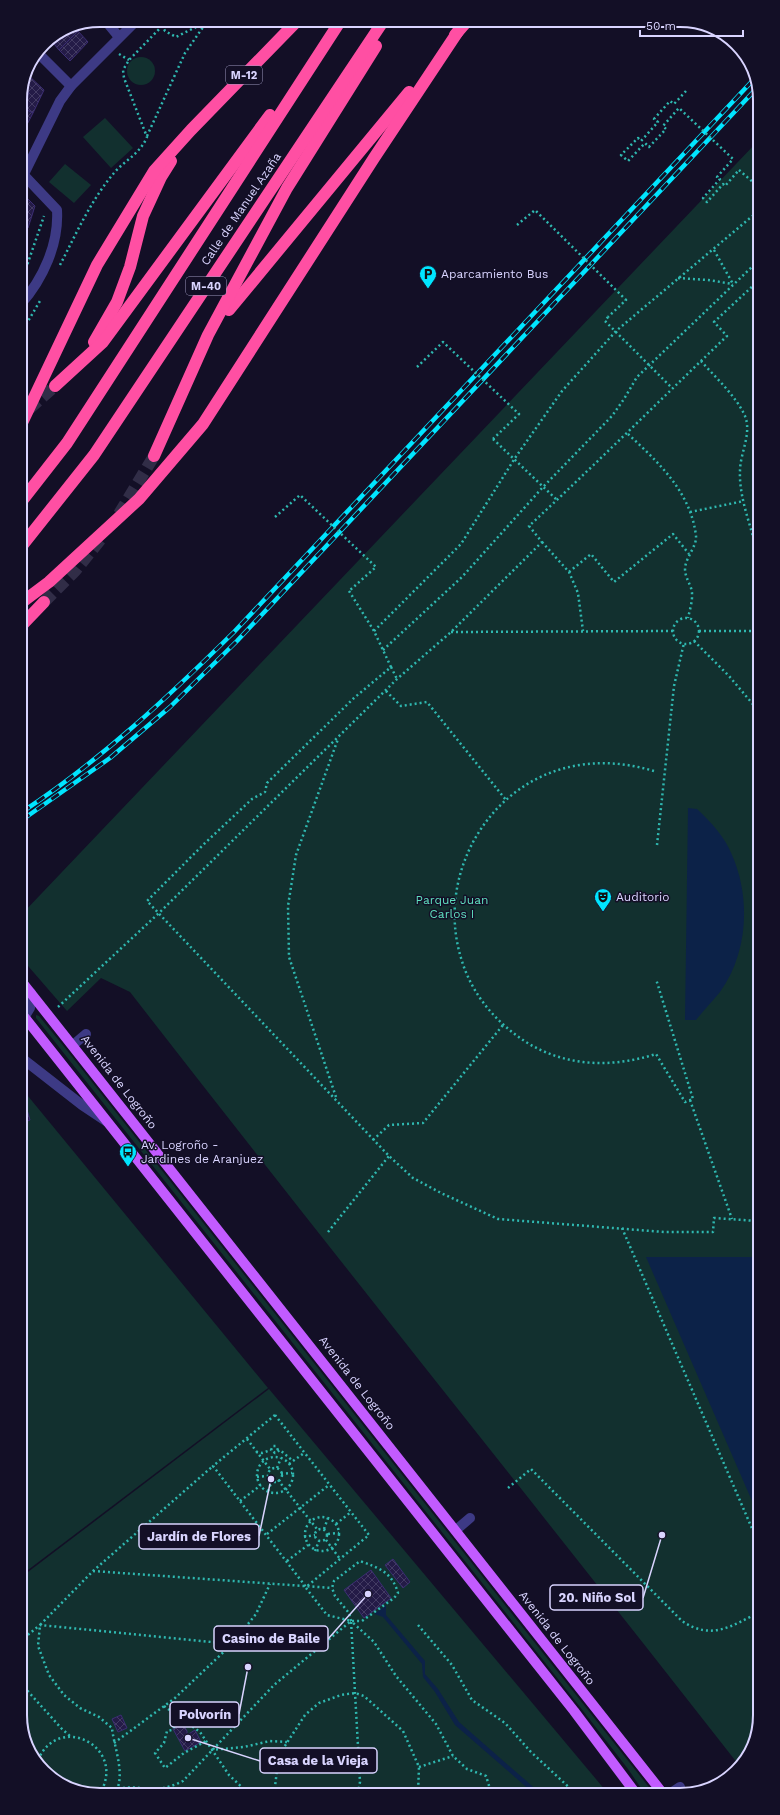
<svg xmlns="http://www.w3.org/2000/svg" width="780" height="1815" font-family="'Work Sans',sans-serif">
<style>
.green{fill:#12302f}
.water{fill:#0c2248}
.building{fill:url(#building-cross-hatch);stroke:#3b2d73}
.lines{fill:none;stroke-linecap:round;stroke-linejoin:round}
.highway-tunnel{stroke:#312d47;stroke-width:12;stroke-dasharray:12 6;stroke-linecap:butt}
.path{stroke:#2fb8b0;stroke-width:2.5;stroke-dasharray:2 3;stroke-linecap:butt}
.minor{stroke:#3d3a85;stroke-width:10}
.major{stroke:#c25bff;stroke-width:10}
.highway{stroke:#ff4fa3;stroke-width:12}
.rail-casing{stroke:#00e5ff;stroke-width:4.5}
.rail{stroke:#130f26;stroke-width:3;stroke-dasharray:9;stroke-linecap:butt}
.path-bridge{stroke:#2fb8b0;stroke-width:2.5;stroke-dasharray:2 3;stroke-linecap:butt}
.labels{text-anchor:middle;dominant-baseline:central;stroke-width:3;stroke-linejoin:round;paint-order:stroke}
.shield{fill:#130f26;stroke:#9e99be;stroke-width:1}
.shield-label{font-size:11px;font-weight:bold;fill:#d9d4ff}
.street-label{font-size:12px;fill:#d9d4ff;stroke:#130f26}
.poi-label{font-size:12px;fill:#d9d4ff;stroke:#130f26;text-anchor:start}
.park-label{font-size:12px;fill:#5fe0c0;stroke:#130f26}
.rim{fill:none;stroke:#d9d4ff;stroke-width:2}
.leader{fill:none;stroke:#d9d4ff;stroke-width:1.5}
.callout-dot{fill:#d9d4ff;stroke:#130f26;stroke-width:1.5}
.callout{fill:#130f26;stroke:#d9d4ff;stroke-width:1.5}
.callout-label{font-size:13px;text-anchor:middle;font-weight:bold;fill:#d9d4ff}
</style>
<defs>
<pattern id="building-cross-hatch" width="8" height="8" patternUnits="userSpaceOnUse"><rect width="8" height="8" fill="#241b47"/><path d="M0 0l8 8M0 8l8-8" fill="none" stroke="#433b63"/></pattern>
</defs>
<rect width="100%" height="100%" fill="#130f26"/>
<!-- green -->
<g class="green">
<circle cx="141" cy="71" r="14"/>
<path d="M105,118L133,148L111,168L83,137Z"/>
<path d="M756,143L760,1716L746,1760L736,1768L738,1764C536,1506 331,1251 130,992L101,978L67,1011L22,959V914Z"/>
<path d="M65,164L91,185L74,203L49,182Z"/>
<path d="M36,1015L39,1016L66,1049L652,1791H643L628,1769L580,1707L36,1018Z"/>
<path d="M23,1090L268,1388L24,1573Z"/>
<path d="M269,1389L606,1791L94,1795L51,1779L24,1741V1575Z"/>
</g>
<!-- water -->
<g class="water">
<path d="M688,808L697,809C711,822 725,837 732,855C751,898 748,953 720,992C712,1002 703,1011 696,1020H685Z"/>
<path d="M646,1257H759V1517Z"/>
<path d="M386,1605V1615L425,1661V1674L438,1689L459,1722L539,1792H532L455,1725L435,1692L423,1677L422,1664L383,1617L374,1614Z"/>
</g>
<!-- building -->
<g class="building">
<path d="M72,25L78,31L59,50L50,39Z"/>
<path d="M78,31L88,42L70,61L59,50Z"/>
<path d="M27,74L44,90L33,113L21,107L29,93L22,87Z"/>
<path d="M21,107L33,113L20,138V109Z"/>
<path d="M20,192L27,198L20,205Z"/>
<path d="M27,198L35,206L28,228L20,226V205Z"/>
<path d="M23,1096L30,1120L23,1123Z"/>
<path d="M393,1559L410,1582L403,1588L385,1565Z"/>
<path d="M371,1570L391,1598L364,1618L344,1590Z"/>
<path d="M121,1715L127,1728L118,1732L112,1719Z"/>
<path d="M179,1723L184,1726L187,1731V1735L195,1730L201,1742L185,1751L173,1729L175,1725Z"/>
</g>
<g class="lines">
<!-- highway-tunnel -->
<g class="highway-tunnel">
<path d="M29,409L55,386"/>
<path d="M119,514L154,456"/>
<path d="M44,602L75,571L101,539"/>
</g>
<!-- path -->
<g class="path">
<path d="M163,20L162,25L165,31L176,37L206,22"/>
<path d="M119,54L129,60"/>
<path d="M147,136L185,53L208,20"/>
<path d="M739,170L754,183L756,182"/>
<path d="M714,250L733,284"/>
<path d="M60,265C76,234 91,200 114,173C125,160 140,154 147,137L124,78L123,70L129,60L168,20"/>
<path d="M678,278L708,280L733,284"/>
<path d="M21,283L44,216"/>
<path d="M608,317L605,321L672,388"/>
<path d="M21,333L40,301"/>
<path d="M701,361C716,378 736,396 745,416C752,434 740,453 740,471C739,494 748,518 754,540L757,546"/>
<path d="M628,434C658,462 691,492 696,536C697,546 686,557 685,568C685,576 688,580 691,588C694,597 690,609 688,618"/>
<path d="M493,439L557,500"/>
<path d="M690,512L744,501"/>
<path d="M542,542L569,572L578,593L583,631"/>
<path d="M569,572L591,554L614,582L673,534L689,554"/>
<path d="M349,591L374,631L391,667L354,698L267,783L265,792L252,799L204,844L147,901L389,1156L413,1178L441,1193L498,1219L664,1232H713L714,1218L757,1221L759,1181"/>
<circle cx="686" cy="631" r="13"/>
<path d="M374,631L461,544L515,458L562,391L616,331L756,213"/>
<path d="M699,631H757"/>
<path d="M451,632L674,631"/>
<path d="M694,641L729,676L757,709"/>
<path d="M383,650L462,577L543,487L612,416L624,399L637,377L756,263"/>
<path d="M391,667L397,679"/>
<path d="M386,691L401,706L427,702L506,800"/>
<path d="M654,771C630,764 606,761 580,765C491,778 435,873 461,958C471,993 495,1022 526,1042C566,1067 612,1068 656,1054L685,1102L693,1099L656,979"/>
<path d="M657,845L674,686L684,643"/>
<path d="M58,1007L159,913L397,679L451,632L542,542L529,526C596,464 661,399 727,336L714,322L756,283"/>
<path d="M336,1097L289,957L288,906L296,855L338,739"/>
<path d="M690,1100L732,1219"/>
<path d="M373,1140L389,1125L423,1123L503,1025"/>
<path d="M622,1228L760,1547"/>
<path d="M328,1232L389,1156"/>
<path d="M275,1415L369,1535L306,1587L213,1466Z"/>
<path d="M247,1439L270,1469"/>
<path d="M278,1450L276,1446H273L271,1450L275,1453L280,1450L293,1461"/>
<path d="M256,1452L262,1453L271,1450"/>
<circle cx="275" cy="1475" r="18"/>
<path d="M289,1464L304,1453"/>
<path d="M277,1468L281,1458"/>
<circle cx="275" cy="1475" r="7"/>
<path d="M281,1474L292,1473"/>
<path d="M257,1477L268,1476"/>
<path d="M278,1480L317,1529"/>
<path d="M508,1488L531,1469L682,1621C712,1641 731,1626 760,1612"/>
<path d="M268,1491L272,1481"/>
<path d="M240,1501L261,1485"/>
<circle cx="322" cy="1534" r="17"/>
<path d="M336,1524L351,1512"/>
<circle cx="321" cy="1535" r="6"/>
<path d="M324,1529L328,1518"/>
<path d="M267,1534L329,1485"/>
<path d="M328,1534L339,1533"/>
<path d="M304,1537L315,1535"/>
<path d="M326,1540L340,1559"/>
<path d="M315,1551L319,1541"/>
<path d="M287,1561L308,1545"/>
<path d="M93,1571L332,1588"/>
<path d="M306,1588L327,1615L351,1621L360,1782L358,1793"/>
<path d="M418,1625L452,1665L472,1700L505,1723L531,1752L574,1792"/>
<path d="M24,1638L40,1625L232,1644"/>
<path d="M24,1687L62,1729L70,1736"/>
<path d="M164,1706L200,1732L229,1775L249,1794"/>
<path d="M180,1718L172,1730L167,1731L164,1743L155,1753L165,1768L184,1753L206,1741"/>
<path d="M114,1743L175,1698L232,1644L256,1614L270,1584"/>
<path d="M211,1750L244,1747L270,1741L287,1742"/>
<path d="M38,1760C59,1711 129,1748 99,1795"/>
<path d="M419,1767L453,1756"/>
<path d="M118,1789C129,1786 137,1788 149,1789C161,1790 173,1786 183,1781L274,1685L351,1621H362L394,1598L398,1593C392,1572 379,1568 360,1561L334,1581L332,1588L335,1596L349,1613L351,1621L374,1642L396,1676L436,1724L453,1756L467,1769L486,1776L491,1792"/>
<path d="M118,1790L127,1795"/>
<path d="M274,1794L279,1755L305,1715L319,1703L341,1695L355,1693L364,1696L403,1731L419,1767L418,1793"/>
<path d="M114,1795C127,1777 114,1748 112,1728L99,1717L80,1708L64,1695L49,1675L38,1646L40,1625L93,1571L213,1466"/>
</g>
<!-- minor -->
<g class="minor">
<path d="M105,20L119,37"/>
<path d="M37,52L71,86"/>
<path d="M20,171L57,210C59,244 43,279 21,304"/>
<path d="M24,174L60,101L71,86L137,20"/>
<path d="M22,1021L30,1008L31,993"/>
<path d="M73,1045L86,1034"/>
<path d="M23,1059L82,1105L106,1121"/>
<path d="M456,1530L470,1518"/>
<path d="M674,1791L680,1787"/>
</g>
<!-- major -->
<g class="major">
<path d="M22,982L661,1791"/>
<path d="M22,1014L574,1711L634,1791"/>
</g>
<!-- highway -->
<g class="highway">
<path d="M455,35L468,20"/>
<path d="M229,310L409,92"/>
<path d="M94,342L117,302L130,267L143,216L161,177L171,161"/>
<path d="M55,386L103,342L270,115"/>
<path d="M21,425L97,265L154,171L191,130L298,20"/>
<path d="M154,456L208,335L287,188L376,46"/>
<path d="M21,502L67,443L341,20"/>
<path d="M21,547L94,455L384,20"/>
<path d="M21,603L49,582L139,499L203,424L374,158L459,30"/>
<path d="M21,626L44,602"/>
</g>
<!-- rail casing -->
<g class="rail-casing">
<g id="rail">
<path d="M22,812C101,760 167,698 234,632L756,77"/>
<path d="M22,820L110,758L170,707L237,641L756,89"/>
</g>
</g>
<!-- rail -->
<use href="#rail" class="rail"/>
<!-- path-bridge -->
<g class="path-bridge">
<path d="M686,91L674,104L670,101L654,119L658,122L641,141L638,138L621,155L628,161L645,143L649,147L666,129L663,126L679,108L733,159L717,177L720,179L703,198L707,202L723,184L725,186L739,170"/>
<path d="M517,225L535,210L626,300L608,317"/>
<path d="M417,367L443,342L519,414L493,439"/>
<path d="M275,517L300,495L376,567L349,591"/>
</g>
</g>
<!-- icons -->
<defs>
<g id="parking-pin" transform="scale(0.9)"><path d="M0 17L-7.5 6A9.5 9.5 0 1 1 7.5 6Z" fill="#00e5ff" stroke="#130f26"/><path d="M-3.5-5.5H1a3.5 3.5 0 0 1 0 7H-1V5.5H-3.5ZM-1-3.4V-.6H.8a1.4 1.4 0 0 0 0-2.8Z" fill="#111"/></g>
<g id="theatre-pin" transform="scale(0.9)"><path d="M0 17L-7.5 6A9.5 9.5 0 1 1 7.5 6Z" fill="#00e5ff" stroke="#130f26"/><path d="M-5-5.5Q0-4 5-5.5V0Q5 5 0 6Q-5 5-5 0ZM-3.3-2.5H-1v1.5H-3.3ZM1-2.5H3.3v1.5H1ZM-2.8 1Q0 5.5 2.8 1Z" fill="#111"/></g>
<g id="bus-pin" transform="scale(0.9)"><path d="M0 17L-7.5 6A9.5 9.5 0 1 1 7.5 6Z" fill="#00e5ff" stroke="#130f26"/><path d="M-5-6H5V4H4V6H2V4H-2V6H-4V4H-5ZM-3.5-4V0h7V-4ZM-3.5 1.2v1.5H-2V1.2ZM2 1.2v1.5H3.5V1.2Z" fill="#111"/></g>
</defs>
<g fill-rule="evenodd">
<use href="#parking-pin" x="428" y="274"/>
<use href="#theatre-pin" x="603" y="897"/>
<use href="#bus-pin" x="128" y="1152"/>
</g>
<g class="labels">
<!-- shield labels -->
<g class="shield">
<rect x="226" y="66" width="36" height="18" rx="3"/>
<rect x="186" y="277" width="40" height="18" rx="3"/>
</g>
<g class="shield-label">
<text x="244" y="75">M-12</text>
<text x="206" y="286">M-40</text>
</g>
<!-- street labels -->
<g class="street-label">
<text transform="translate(241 209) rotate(-56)">Calle de Manuel Azaña</text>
<text transform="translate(119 1082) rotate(52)">Avenida de Logroño</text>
<text transform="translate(357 1383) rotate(52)">Avenida de Logroño</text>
<text transform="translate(557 1638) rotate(52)">Avenida de Logroño</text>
</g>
<!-- poi labels -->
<g class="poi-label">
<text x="441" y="274">Aparcamiento Bus</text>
<text x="616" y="897">Auditorio</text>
<text x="141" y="1145">Av. Logroño -<tspan x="141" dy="14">Jardines de Aranjuez</tspan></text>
</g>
<!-- park labels -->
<g class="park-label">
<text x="452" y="900">Parque Juan<tspan x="452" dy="14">Carlos I</tspan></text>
</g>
</g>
<!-- crop -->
<path d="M0 0H780V1815H0ZM100 27H680A73 73 0 0 1 753 100V1715A73 73 0 0 1 680 1788H100A73 73 0 0 1 27 1715V100A73 73 0 0 1 100 27Z" fill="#130f26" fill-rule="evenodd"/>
<path class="rim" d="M100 27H680A73 73 0 0 1 753 100V1715A73 73 0 0 1 680 1788H100A73 73 0 0 1 27 1715V100A73 73 0 0 1 100 27Z"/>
<!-- callouts -->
<path class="leader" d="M271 1479L259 1536M662 1535L643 1598M368 1594L328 1639M248 1667L239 1714M188 1738L260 1761"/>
<g class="callout-dot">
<circle cx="271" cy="1479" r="4"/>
<circle cx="662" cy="1535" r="4"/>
<circle cx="368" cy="1594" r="4"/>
<circle cx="248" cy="1667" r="4"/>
<circle cx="188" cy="1738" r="4"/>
</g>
<g class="callout">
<rect x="139" y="1524" width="120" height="25" rx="4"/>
<rect x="550" y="1585" width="93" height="25" rx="4"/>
<rect x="214" y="1626" width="114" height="25" rx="4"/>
<rect x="170" y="1702" width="69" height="25" rx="4"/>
<rect x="260" y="1748" width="117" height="25" rx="4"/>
</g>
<g class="callout-label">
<text x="199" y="1541">Jardín de Flores</text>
<text x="597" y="1602">20. Niño Sol</text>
<text x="271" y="1643">Casino de Baile</text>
<text x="205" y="1719">Polvorín</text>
<text x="318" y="1765">Casa de la Vieja</text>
</g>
<!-- scale -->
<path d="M640 30v6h103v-6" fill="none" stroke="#d9d4ff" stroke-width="2"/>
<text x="646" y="30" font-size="12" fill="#d9d4ff" stroke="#130f26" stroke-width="3" paint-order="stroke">50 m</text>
</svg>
